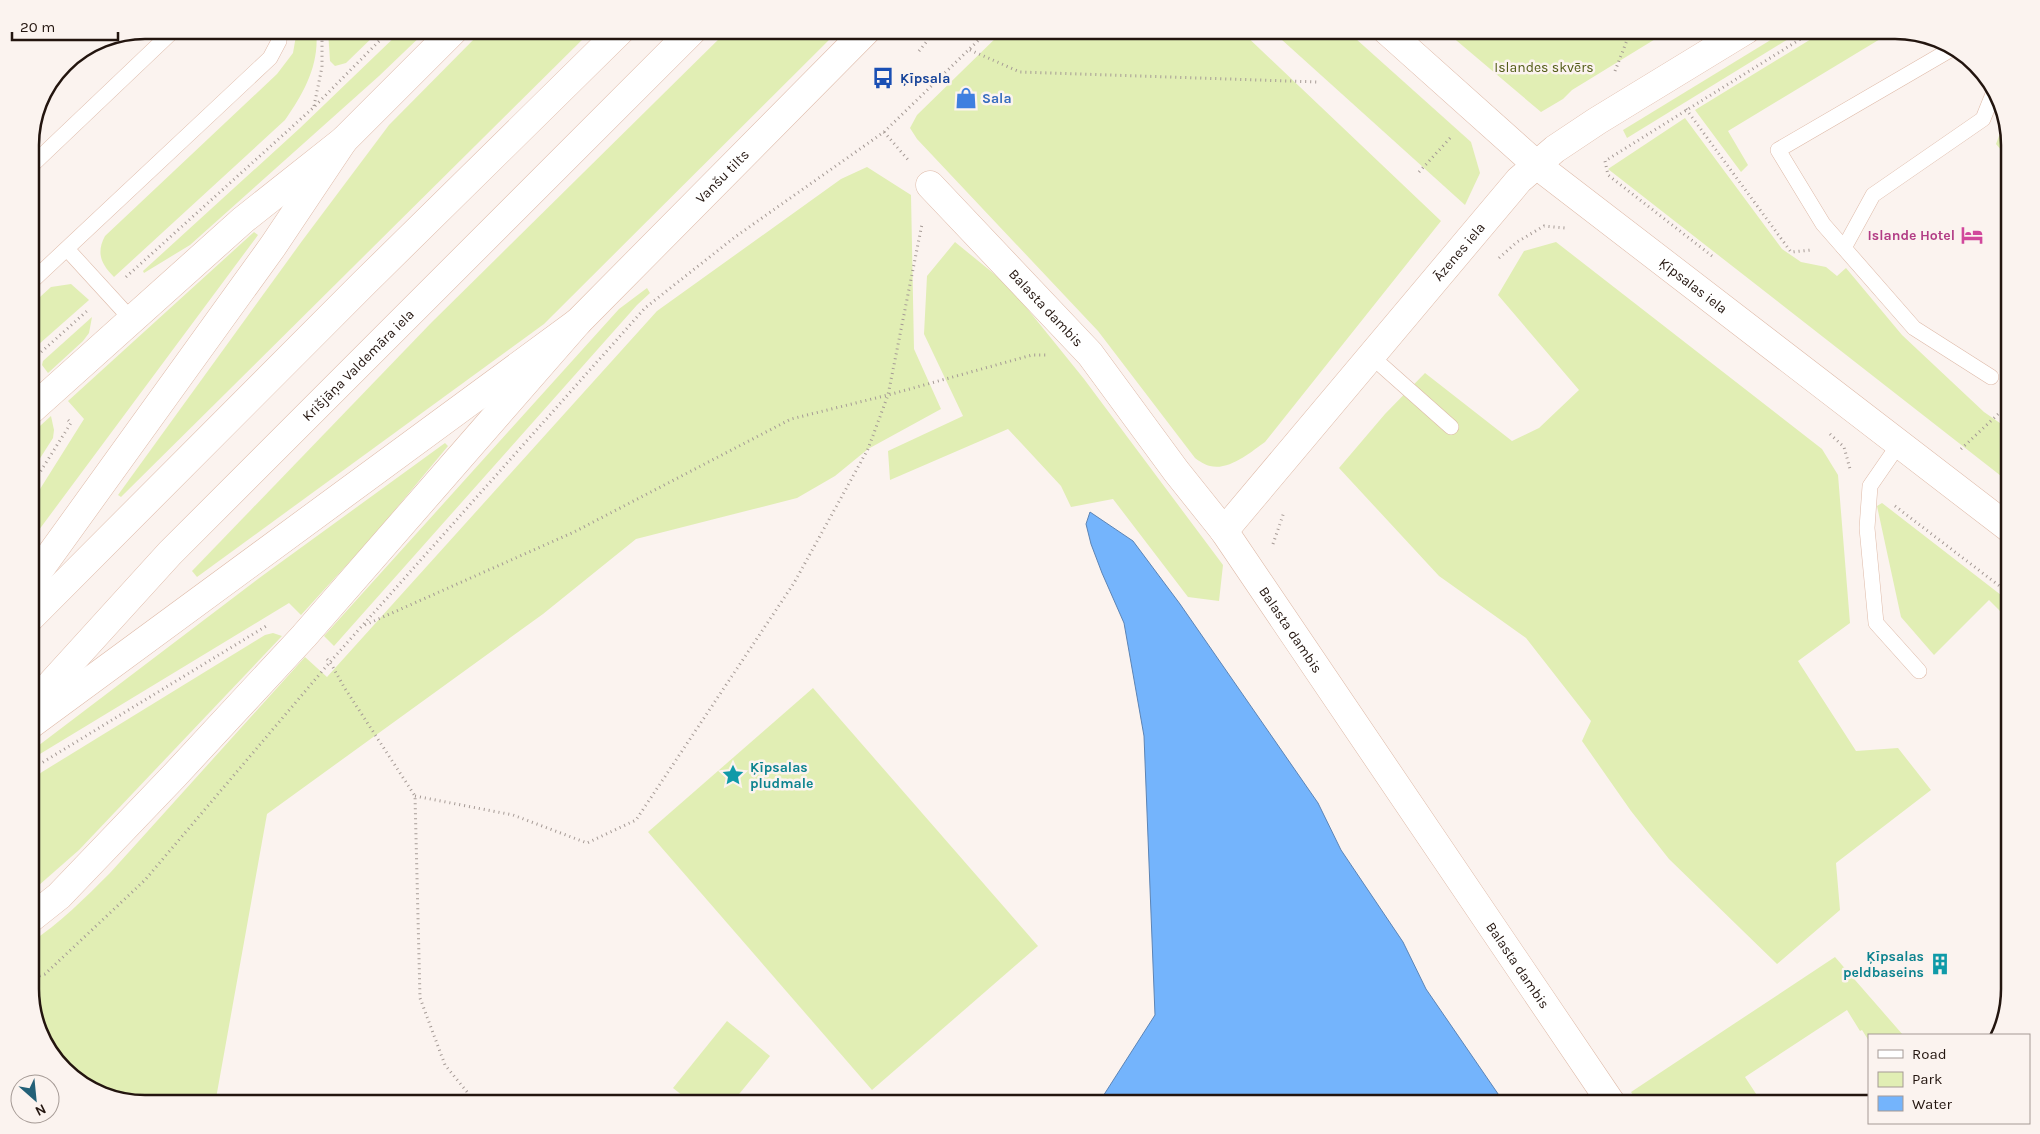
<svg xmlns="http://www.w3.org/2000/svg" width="2040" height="1134" font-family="Karla,sans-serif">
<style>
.green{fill:#e1eeb4}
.water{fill:#74b4fc;stroke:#5c84b5}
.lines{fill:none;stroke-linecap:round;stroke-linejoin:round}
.service-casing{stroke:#deb9a7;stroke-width:16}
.minor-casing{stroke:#deb9a7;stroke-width:29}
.tertiary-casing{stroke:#deb9a7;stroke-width:29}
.primary-casing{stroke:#deb9a7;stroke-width:29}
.path{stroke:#a59a95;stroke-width:3;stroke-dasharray:1 4;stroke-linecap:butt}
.service{stroke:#fff;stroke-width:15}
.minor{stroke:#fff;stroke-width:28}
.tertiary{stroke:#fff;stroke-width:28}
.primary{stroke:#fff;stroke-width:28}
.labels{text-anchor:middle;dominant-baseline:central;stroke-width:5;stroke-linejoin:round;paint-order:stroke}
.park-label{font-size:14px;fill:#525c17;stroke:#fbf3ef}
.transit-label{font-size:14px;font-weight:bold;fill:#164399;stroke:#fbf3ef;text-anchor:start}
.shop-label{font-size:14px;font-weight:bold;fill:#366cbe;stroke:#fbf3ef;text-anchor:start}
.street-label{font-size:14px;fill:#23150f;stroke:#fbf3ef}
.hotel-label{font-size:14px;font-weight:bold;fill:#b23c85;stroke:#fbf3ef;text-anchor:end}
.culture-label{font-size:14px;font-weight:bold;fill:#0d838f;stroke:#fbf3ef;text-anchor:start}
.rim{fill:none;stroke:#23150f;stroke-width:2.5}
</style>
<rect width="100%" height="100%" fill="#fbf3ef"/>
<!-- green -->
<g class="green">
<path d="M297,30H316C320,64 304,93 285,120L114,277C101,264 96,253 105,236L277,74L293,53Z"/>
<path d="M328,30H380L346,63L335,66L330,61Z"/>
<path d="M402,30H427L379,76L190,245L144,273L143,271L300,128Z"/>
<path d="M483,30H592L121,497L118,495L302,241L389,125Z"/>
<path d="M728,30H839L544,324L197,577L192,571L431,323Z"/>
<path d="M1004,30H1240L1441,221L1265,442C1251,452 1229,471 1210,466C1205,465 1199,461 1195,458L1098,331L917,139L910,128L917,115Z"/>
<path d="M1271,30H1346L1471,142L1480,173L1465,205Z"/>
<path d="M1444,30H1670L1572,90L1563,99L1541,112Z"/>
<path d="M1787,30H1803L1627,138L1623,130Z"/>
<path d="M1826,30H1895L1728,131L1748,165L1741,172L1695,110Z"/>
<path d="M1685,118L1782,249L1801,262L1826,267L1837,276L1846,268L1902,335L1984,412L2010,430V483L1608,169Z"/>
<path d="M2005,120L2010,137V145L2002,151L1996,144Z"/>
<path d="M867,167L911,195L914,349L941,409L868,449L835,476L797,498L636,539L543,614L267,814L215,1104H144L87,1089L49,1053L30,997V943C60,923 85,898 110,873L305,657L327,677L657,311L841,179Z"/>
<path d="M254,232L258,235L30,542V505L84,419L68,401Z"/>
<path d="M955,242L1009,286L1084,379L1223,565L1219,601L1188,597L1113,499L1071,507L1061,486L1008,429L890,480L888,451L963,416L924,334L927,276Z"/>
<path d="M1556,242L1822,449L1838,475L1850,623L1798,661L1856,751L1898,748L1931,790L1836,863L1840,910L1777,964L1669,859L1631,811L1582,741L1591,721L1526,638L1439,576L1339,468L1385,414L1425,373L1512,441L1539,428L1579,390L1498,295L1524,251Z"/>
<path d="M71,284L89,300L30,352V306L51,287Z"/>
<path d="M647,288L650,293L637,305L334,646L324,636L619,309Z"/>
<path d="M92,317L89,333L83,341L48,373L42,365L43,361Z"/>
<path d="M51,416L54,430L53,438L30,474V435Z"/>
<path d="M445,443L448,446L375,534L301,615L289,603L30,760V752L262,576Z"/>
<path d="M1882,503L2010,602V621L1989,600L1934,655L1901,617L1877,506Z"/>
<path d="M273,633L282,636L79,850L30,893V781L42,772L265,635Z"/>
<path d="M813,688L1038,946L872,1090L648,832Z"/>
<path d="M1835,957L1903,1035H1869V1041L1862,1030L1860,1031L1847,1010L1745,1077L1762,1103L1760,1104H1639L1631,1092Z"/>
<path d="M727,1021L770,1056L731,1104H693L673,1088Z"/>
</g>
<!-- water -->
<path class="water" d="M1090,512L1133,541L1180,604L1318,803L1341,850L1403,942L1426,989L1505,1104H1098L1155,1015L1144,736L1124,623L1102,573L1091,544L1086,524Z"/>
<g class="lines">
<!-- service casing -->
<g class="service-casing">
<g id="service">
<path d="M30,167L174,30"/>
<path d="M1844,248L1823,224L1778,150L1955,47"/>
<path d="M67,249L131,319"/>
<path d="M30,283L270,58L279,41L280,30"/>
<path d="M1371,356L1451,427"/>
<path d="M1991,377L1914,328L1844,248L1873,195L1983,119L1995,89"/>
<path d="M1899,444L1870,486L1867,528L1876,623L1919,671"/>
</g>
</g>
<!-- minor casing -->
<g class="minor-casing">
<g id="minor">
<path id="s1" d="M930,185L1090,354L1176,471L1224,531L1612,1104"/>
<path id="s2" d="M1224,531L1519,180L1555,149L1597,121L1746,30"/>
</g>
</g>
<!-- tertiary casing -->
<g class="tertiary-casing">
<g id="tertiary">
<path id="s3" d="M1386,30L1538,166L2010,529"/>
<path d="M30,411L243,220L344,140L454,30"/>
<path id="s4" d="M30,919L59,896L174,776L304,636L578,322L867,30"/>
</g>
</g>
<!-- primary casing -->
<g class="primary-casing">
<g id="primary">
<path d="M30,583L273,246L344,140"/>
<path d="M30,618L364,283L621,30"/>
<path id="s5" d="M30,707L170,553L693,30"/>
<path d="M30,725L578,322"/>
</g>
</g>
<!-- path -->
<g class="path">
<path d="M970,50L1020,72L1318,82"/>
<path d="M919,51L936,30"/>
<path d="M1615,71L1631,30"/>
<path d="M314,106L322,67V30"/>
<path d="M1686,109L1791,252L1811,250"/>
<path d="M884,132L910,162"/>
<path d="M1419,172L1452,136"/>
<path d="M1712,256L1608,175L1605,161L1815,30"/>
<path d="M1499,258L1517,242L1544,226L1565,228"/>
<path d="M126,277L314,107L390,30"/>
<path d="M30,362L87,311"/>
<path d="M1830,434L1844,447L1850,469"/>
<path d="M1961,449L2010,403"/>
<path d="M30,488L71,423L67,419"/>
<path d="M1895,506L2010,594"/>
<path d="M1273,544L1284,512"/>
<path d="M365,625L574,532L791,419L888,395L1032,355H1046"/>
<path d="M327,659L330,662L645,308L735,237L884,132L989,30"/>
<path d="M30,770L268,625"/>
<path d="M415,796L513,815L587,843L636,820L794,583L868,449L888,395L922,224"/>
<path d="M30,979L45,974L145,880L330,662L344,687L415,796L420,998L445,1065L477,1104"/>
</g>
<!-- service -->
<use href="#service" class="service"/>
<!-- minor -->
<use href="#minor" class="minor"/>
<!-- tertiary -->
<use href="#tertiary" class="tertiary"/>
<!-- primary -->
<use href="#primary" class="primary"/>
</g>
<!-- icons -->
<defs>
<g id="bus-bare" transform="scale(1.725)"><path d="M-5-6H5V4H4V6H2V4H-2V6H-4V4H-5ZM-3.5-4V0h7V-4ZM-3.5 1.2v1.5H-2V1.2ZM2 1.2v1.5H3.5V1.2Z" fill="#1a4fb4" stroke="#fbf3ef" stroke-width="2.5" paint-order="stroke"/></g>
<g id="shop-bare" transform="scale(1.725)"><path d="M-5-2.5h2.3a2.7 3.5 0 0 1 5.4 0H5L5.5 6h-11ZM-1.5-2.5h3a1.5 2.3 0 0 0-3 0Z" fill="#3f7fe0" stroke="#fbf3ef" stroke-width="2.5" paint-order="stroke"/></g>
<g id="hotel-bare" transform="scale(1.725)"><path d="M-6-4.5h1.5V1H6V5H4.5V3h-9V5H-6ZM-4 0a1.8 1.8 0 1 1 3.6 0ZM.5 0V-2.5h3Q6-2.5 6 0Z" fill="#d1479c" stroke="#fbf3ef" stroke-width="2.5" paint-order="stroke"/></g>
<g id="sight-bare" transform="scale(1.725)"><path d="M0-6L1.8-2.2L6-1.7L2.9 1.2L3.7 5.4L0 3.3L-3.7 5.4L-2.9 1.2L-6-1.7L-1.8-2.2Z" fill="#0f9aa8" stroke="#fbf3ef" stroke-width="2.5" paint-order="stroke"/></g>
<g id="building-bare" transform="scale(1.725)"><path d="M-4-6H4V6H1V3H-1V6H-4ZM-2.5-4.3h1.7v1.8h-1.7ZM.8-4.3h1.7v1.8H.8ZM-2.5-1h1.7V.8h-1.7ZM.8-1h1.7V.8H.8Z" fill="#0f9aa8" stroke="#fbf3ef" stroke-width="2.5" paint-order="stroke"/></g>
</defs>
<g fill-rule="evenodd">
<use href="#bus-bare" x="883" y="78"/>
<use href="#shop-bare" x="966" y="98"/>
<use href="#hotel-bare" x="1972" y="235"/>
<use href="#sight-bare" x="733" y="775"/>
<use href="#building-bare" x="1940" y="964"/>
</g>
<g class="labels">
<!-- park labels -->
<g class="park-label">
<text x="1544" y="67">Islandes skvērs</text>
</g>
<!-- transit labels -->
<g class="transit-label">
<text x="900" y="78">Ķīpsala</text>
</g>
<!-- shop labels -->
<g class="shop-label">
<text x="982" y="98">Sala</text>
</g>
<!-- street labels -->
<g class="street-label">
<text stroke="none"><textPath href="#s4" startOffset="1016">Vanšu tilts</textPath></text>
<text stroke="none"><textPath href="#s2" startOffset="365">Āzenes iela</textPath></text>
<text stroke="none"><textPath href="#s3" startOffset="400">Ķīpsalas iela</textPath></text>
<text stroke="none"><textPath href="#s1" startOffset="169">Balasta dambis</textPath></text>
<text stroke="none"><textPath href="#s5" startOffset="474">Krišjāņa Valdemāra iela</textPath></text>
<text stroke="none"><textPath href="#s1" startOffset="574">Balasta dambis</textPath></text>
<text stroke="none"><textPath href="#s1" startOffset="979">Balasta dambis</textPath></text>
</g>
<!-- hotel labels -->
<g class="hotel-label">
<text x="1955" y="235">Islande Hotel</text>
</g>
<!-- culture labels -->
<g class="culture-label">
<text x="750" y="767">Ķīpsalas<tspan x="750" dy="16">pludmale</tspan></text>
<text x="1924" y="956" text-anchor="end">Ķīpsalas<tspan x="1924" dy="16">peldbaseins</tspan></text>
</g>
</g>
<!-- crop -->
<path d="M0 0H2040V1134H0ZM145 39H1895A106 106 0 0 1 2001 145V989A106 106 0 0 1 1895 1095H145A106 106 0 0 1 39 989V145A106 106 0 0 1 145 39Z" fill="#fbf3ef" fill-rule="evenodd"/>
<path class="rim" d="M145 39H1895A106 106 0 0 1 2001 145V989A106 106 0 0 1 1895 1095H145A106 106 0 0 1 39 989V145A106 106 0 0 1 145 39Z"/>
<!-- legend -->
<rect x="1868" y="1034" width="162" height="90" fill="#fbf3ef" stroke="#a59a95"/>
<rect x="1878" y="1050" width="25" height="8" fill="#ffffff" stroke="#a59a95"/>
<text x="1912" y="1059" font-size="15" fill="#23150f">Road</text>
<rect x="1878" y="1072" width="25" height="15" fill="#e1eeb4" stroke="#a59a95"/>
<text x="1912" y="1084" font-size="15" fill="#23150f">Park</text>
<rect x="1878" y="1096" width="25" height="15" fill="#74b4fc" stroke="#a59a95"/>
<text x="1912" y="1109" font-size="15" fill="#23150f">Water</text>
<!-- north arrow -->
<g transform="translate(35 1099) rotate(153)"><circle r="24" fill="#fbf3ef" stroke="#a59a95"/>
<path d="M0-4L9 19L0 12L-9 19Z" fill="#236077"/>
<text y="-8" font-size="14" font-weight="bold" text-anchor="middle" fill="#23150f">N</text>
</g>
<!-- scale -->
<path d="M12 32v8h106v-8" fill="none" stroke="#23150f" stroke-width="2.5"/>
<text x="20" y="32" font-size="15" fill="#23150f" stroke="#fbf3ef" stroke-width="4" paint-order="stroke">20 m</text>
</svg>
